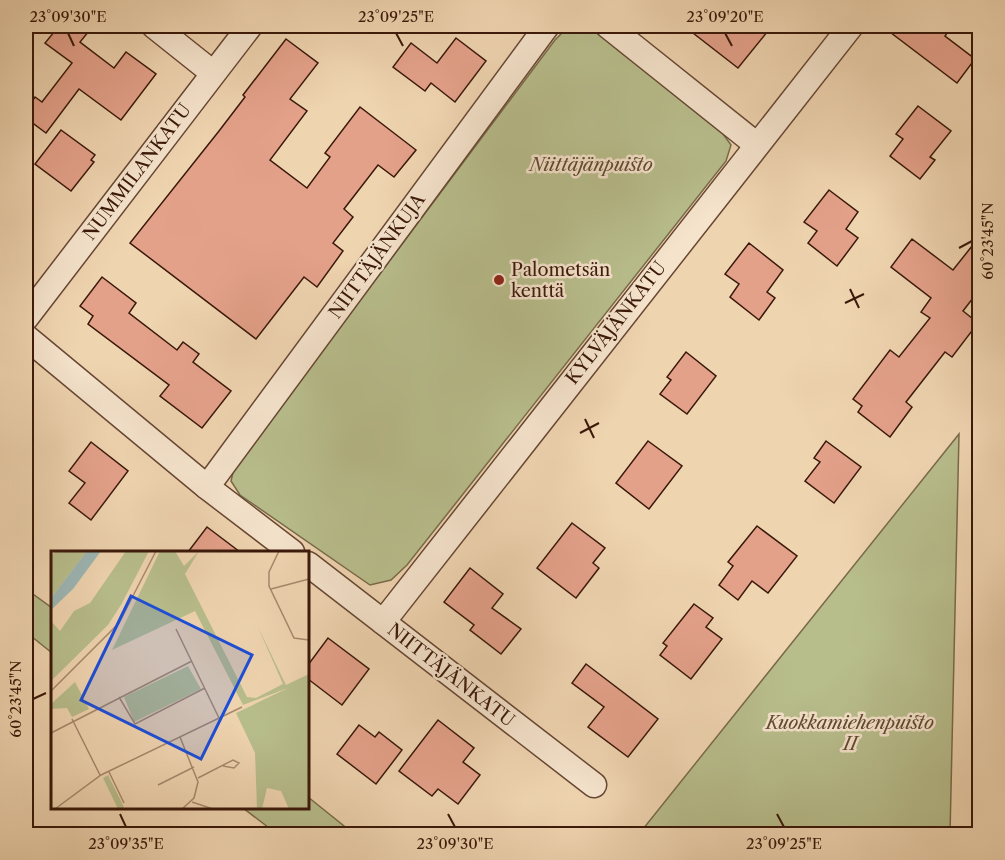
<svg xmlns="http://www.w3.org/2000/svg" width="1005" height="860" font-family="'Libre Caslon Text',serif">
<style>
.green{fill:#b8bd8c;stroke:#796a4a;stroke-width:1.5}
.building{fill:#e4a18a;stroke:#3a1809;stroke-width:1.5}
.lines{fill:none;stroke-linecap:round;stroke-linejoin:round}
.minor-casing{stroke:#674733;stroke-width:27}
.minor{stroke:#f5e3cc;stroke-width:24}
.ticks{fill:none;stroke:#3a1809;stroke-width:2}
.poi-dot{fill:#8f2418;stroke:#f5e3cc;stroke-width:2}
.labels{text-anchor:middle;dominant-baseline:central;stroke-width:5;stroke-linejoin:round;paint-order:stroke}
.park-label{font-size:18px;font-style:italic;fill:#604a30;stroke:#f5e3cc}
.street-label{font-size:18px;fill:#3a1809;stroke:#f5e3cc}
.poi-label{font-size:18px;fill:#3a1809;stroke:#f5e3cc;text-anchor:start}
.inset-road{fill:none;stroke:#a7896d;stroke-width:1.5}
.view{fill:#1d4ed8;fill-opacity:0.15;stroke:#1d4ed8;stroke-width:3}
.inset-edge{fill:none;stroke:#3a1809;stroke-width:3}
.neatline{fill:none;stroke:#3a1809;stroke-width:2}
.ticks-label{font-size:15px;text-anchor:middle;fill:#3a1809}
</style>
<rect width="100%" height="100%" fill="#efd4b0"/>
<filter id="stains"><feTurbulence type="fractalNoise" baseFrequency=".00333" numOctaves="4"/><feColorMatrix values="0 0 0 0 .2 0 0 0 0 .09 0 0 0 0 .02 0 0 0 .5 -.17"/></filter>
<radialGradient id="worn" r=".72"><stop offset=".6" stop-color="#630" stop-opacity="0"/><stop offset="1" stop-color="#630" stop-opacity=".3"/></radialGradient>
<!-- green -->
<g class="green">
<path d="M569,26H588L723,134L731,145L726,161L407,565L391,580L370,585L240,495L231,481L234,468L555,40Z"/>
<path d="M959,434L950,834H639Z"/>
<path d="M26,589L52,608V653L26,632Z"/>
<path d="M308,797L354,834H277L243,808H308Z"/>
</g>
<!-- building -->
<g class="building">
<path d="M59,26H93L80,42L114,68L126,52L156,74L121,120L79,89L46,133L26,118V110L35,97L42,102L72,63L45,43Z"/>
<path d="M684,26H772L738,68Z"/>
<path d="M882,26H952L945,36L975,59L957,83Z"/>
<path d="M456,38L486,61L455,102L431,83L425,91L393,67L411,43L437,63Z"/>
<path d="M286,39L318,63L290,99L307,111L270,160L307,188L330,157L325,153L360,107L416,150L394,177L378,165L344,209L353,217L333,243L343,251L317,287L304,277L256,339L130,243L219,131L245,97L243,95Z"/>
<path d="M918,106L951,131L930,157L935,160L920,179L890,156L903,139L896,134Z"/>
<path d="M61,130L95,155L91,160L94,162L71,191L35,164Z"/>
<path d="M829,190L858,212L846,229L858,238L837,266L808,243L817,231L804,222Z"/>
<path d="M980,236V289L963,311L978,323L952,357L945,352L906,402L912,407L890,437L858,412L862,406L853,399L890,350L899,357L930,318L921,312L931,298L891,267L912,239L953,270Z"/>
<path d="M749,243L783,270L767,292L775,298L759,320L730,297L739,284L725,274Z"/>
<path d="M102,277L136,303L129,313L177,350L183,342L199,354L193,362L231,391L202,428L160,396L169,385L88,324L93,316L80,306Z"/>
<path d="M686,352L716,376L687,414L660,394L671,380L667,377Z"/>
<path d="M648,441L682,466L649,509L616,483Z"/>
<path d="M826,441L861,467L834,503L805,481L820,462L814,458Z"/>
<path d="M91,442L128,471L91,520L69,503L85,483L69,471Z"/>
<path d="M572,523L605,548L593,563L599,568L576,598L537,568Z"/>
<path d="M757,526L797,556L768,593L752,581L738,600L719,585L733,566L728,562Z"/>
<path d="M207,527L240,552H188Z"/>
<path d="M470,568L503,594L492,608L521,629L501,654L470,630L474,625L444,602Z"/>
<path d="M694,604L713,618L706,627L722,639L691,679L660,655L667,646L663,643Z"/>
<path d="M328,638L369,669L342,705L308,679V665Z"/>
<path d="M586,664L658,719L628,757L588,727L604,707L572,683Z"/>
<path d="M438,720L474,748L463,762L480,775L458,804L438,789L432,796L399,771Z"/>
<path d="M359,725L375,737L379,732L402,750L376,784L337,754Z"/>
</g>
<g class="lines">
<!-- minor casing -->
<g class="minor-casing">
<g id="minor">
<path d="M154,26L213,73"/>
<path d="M608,26L757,145"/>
<path d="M26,318L250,26"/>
<path d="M26,337L207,487L292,552"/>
<path d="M207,487L547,26"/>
<path d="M308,564L594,785"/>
<path d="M383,622L851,26"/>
</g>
</g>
<!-- minor -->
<use href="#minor" class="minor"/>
</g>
<!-- ticks -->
<path class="ticks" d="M68,33L74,46M396,33L403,46M725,33L732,46M959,248L972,241M850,289L859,308M845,303L864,294M585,419L594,438M580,433L599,423M33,699L46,693M120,814L126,827M448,814L455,827M777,814L784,827"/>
<!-- markers -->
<circle class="poi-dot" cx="499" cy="280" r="6"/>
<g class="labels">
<!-- park labels -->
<g class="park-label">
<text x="591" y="165">Niittäjänpuisto</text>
<text x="850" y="723">Kuokkamiehenpuisto<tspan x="850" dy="21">II</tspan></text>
</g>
<!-- street labels -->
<g class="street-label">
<text transform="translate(137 172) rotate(-53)">NUMMILANKATU</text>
<text transform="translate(377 256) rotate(-54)">NIITTÄJÄNKUJA</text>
<text transform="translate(616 323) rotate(-52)">KYLVÄJÄNKATU</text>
<text transform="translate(451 675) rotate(38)">NIITTÄJÄNKATU</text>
</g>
<!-- poi labels -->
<g class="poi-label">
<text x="511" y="270">Palometsän<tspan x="511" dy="21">kenttä</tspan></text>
</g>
</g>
<!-- overview -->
<g transform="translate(51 551)">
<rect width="258" height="258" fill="#efd4b0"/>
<path d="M6,0H36L0,47V4ZM75,0H98L70,54L57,74L0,130V70L9,80L23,60L39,52ZM109,0H124L133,15L148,0L134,23L196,146L205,147L232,133L206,74L235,134L258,123V258H238L230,240L216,237L211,258H206L204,202L185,162L237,137L192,154L144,60L61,99ZM137,115L150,138L83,171L73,146ZM24,131L38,158L21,166L16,157L0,158V153ZM57,224L72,254L73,258H67L52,227Z" fill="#b8bd8c"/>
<path d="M36,0H50L22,38L0,59V47Z" fill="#9cb6b4"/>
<path class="inset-road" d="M228,0L218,21V35L243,87L258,89M220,38L258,28M125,78L168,167M0,140L68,72L105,0M68,146L84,173L154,137M21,168L49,224M0,182L141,110M129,186L147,231L143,247L131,258M58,221L73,252M147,227L182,209L188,212L183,217L172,215M107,234L143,216M141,251L162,258M4,258L50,224L191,156"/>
<path class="view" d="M80,45L201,104L150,208L30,149Z"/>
<rect width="258" height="258" class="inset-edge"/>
</g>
<!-- margin -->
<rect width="1005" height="860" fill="none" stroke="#efd4b0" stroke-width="66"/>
<rect x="33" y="33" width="939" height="794" class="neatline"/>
<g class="ticks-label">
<text x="68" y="22">23°09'30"E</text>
<text x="396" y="22">23°09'25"E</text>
<text x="725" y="22">23°09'20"E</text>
<text transform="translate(988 241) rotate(-90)" y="5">60°23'45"N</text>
<text transform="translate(16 699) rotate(-90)" y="5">60°23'45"N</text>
<text x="126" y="849">23°09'35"E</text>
<text x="455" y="849">23°09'30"E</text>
<text x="784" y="849">23°09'25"E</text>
</g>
<rect width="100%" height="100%" filter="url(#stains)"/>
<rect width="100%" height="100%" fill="url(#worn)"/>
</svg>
